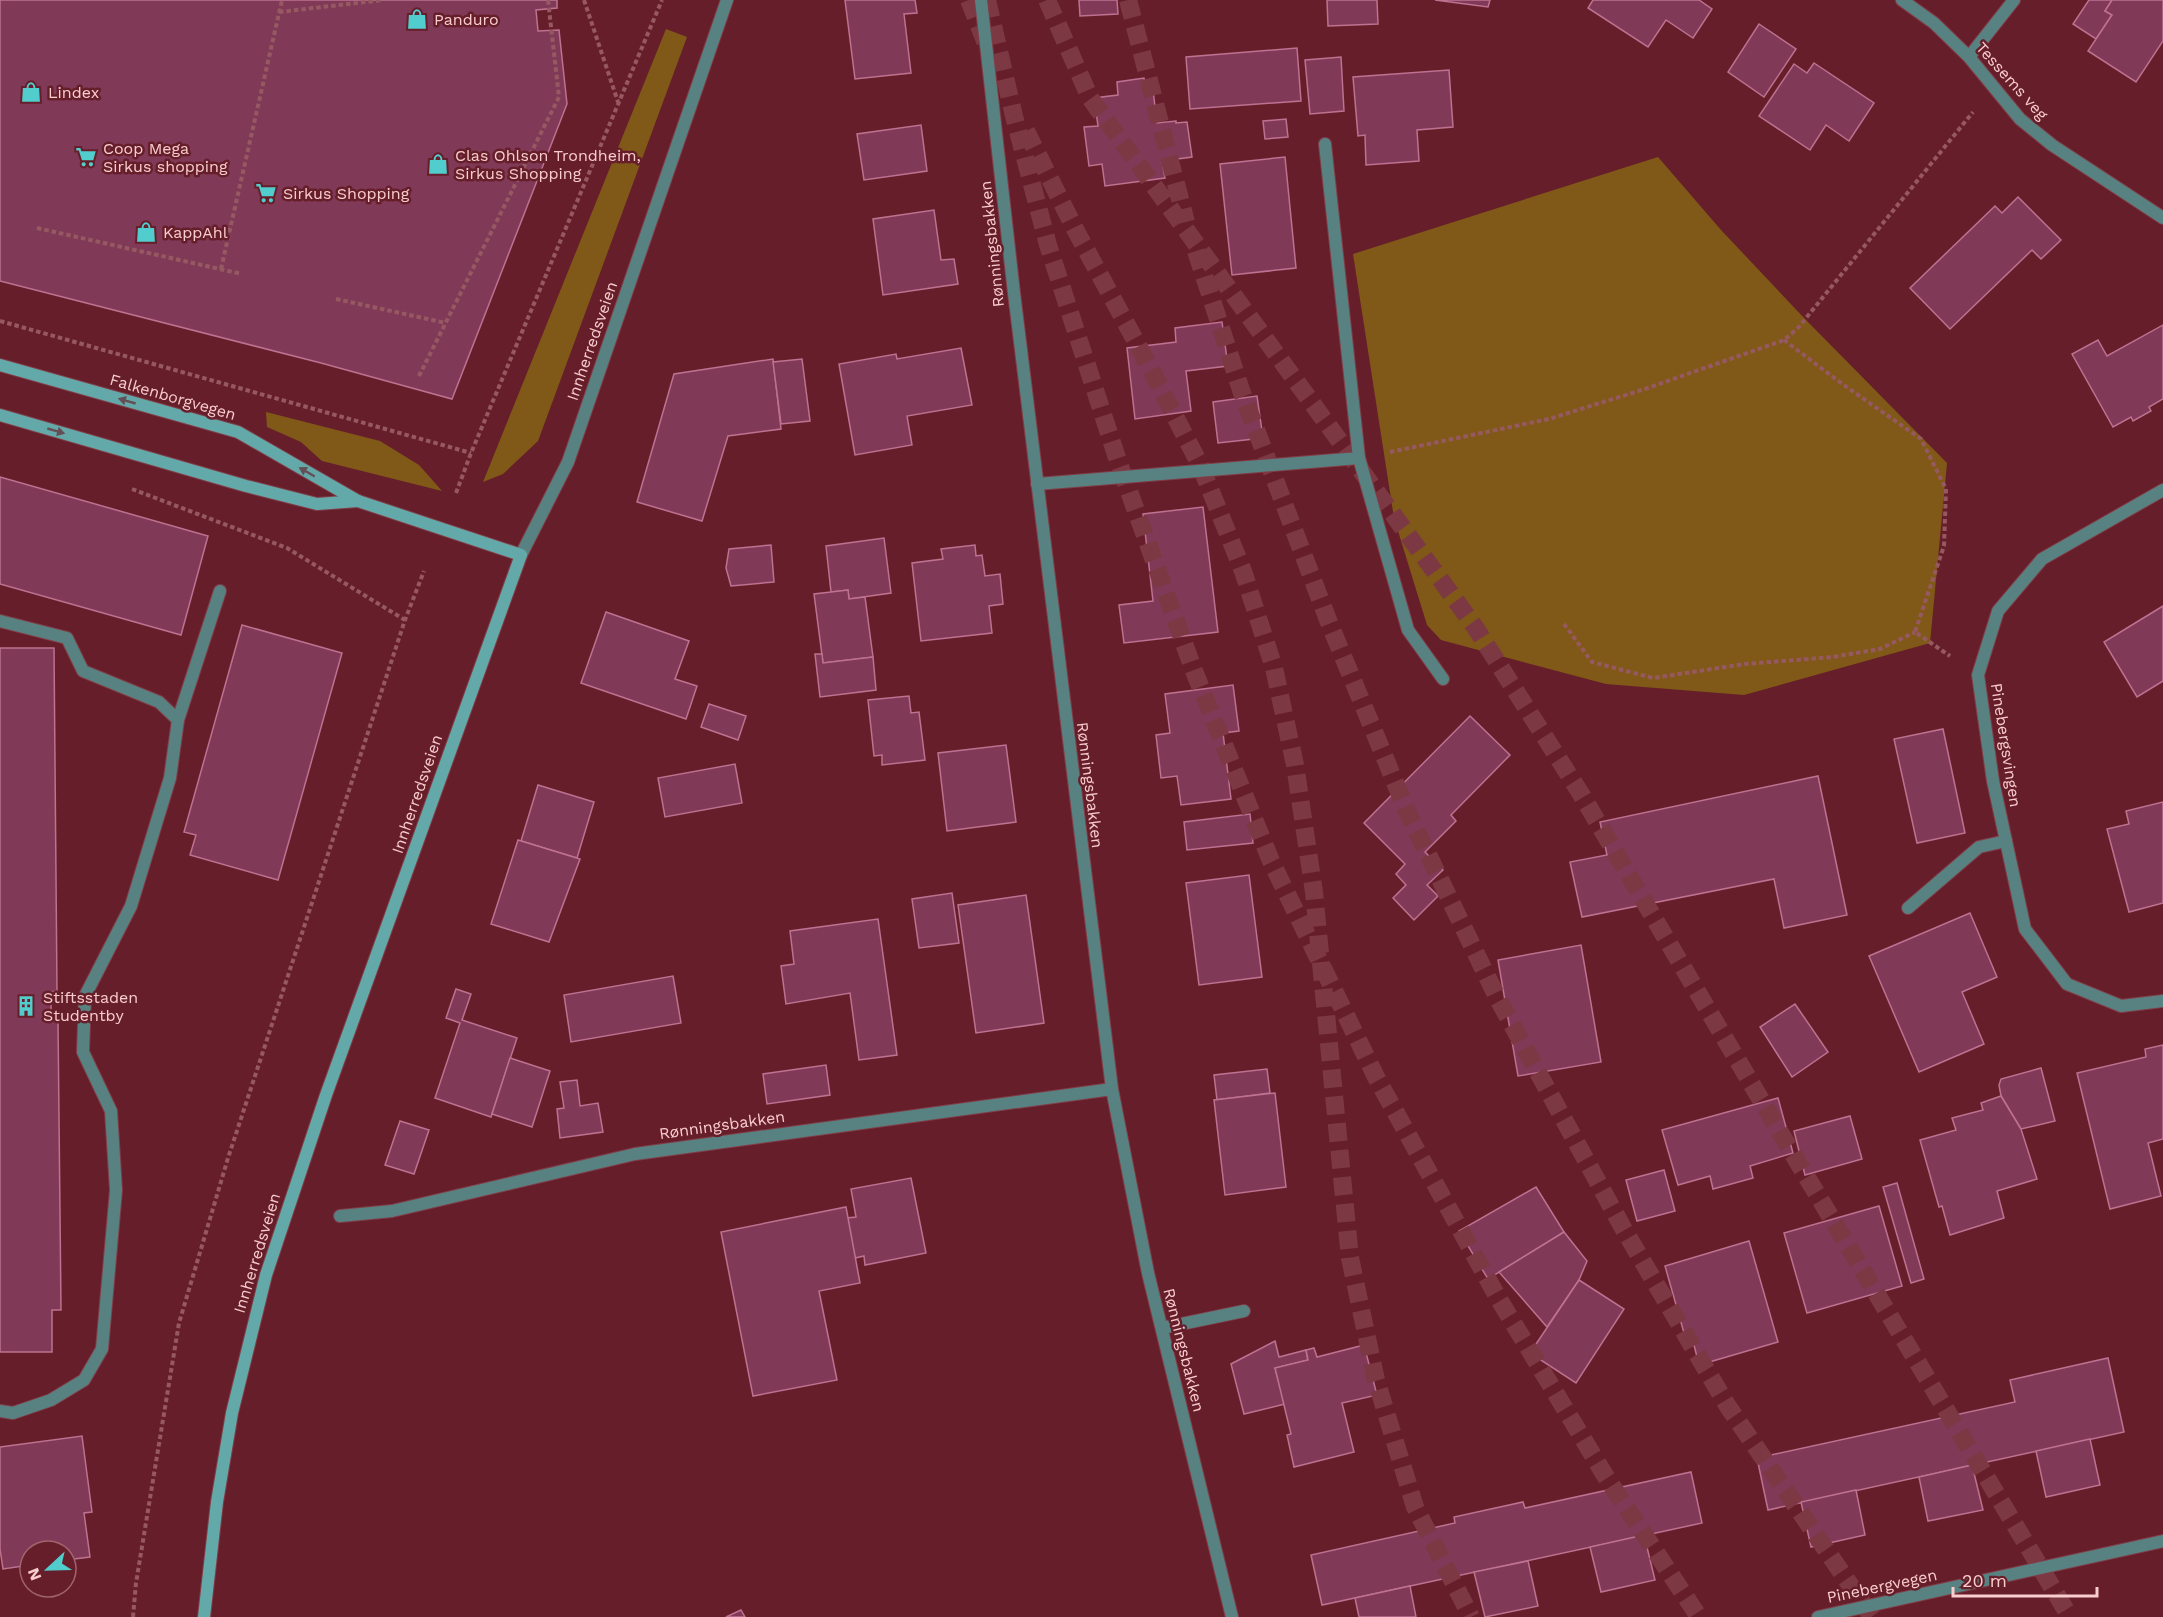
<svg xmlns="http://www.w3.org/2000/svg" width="2163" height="1617" font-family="'Work Sans',sans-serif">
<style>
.green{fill:#805918}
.building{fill:#803a58;stroke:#be7190;stroke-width:1.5}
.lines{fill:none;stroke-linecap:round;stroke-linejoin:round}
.highway-tunnel{stroke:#7c3943;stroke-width:18;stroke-dasharray:18 9;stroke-linecap:butt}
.lane-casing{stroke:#803e48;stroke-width:14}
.street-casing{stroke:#803e48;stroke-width:14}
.secondary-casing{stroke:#803e48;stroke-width:14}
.path{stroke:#975961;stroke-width:4;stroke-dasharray:4.5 3;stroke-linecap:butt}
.lane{stroke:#588282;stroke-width:12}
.street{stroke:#588282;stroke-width:12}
.secondary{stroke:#64a9a9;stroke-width:12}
.oneway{fill:#654f56}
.labels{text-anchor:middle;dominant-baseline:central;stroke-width:5;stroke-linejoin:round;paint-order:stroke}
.poi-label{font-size:16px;fill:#f9ccce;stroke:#661f2a;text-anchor:start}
.street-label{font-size:16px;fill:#f9ccce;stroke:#661f2a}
</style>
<rect width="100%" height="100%" fill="#661f2a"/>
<!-- green -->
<g class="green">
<path d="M666,29L687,37L538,441L503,474L483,482Z"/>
<path d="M1658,157L1721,230L1805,319L1947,463L1930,643L1744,695L1606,684L1441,640L1427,625L1394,518L1353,254Z"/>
<path d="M266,412L380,441L419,465L442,491L322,461L301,442L267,427Z"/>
</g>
<!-- building -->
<g class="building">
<path d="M0,0H557V8L536,10L538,31L559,30L567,104L452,399L321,363L0,281Z"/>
<path d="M845,0H915L917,13L904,14L911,73L855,79Z"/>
<path d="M1079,0H1117L1118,14L1080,16Z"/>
<path d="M1327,0H1377L1378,24L1328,26Z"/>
<path d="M1435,0H1490L1488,7Z"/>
<path d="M1593,0H1699L1712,9L1693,38L1666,20L1648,47L1588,8Z"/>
<path d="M2089,0H2112L2105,11L2112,15L2096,39L2073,24Z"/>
<path d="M2112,0H2163V41L2136,82L2088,51L2112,15L2105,11Z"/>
<path d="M1759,24L1796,49L1764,97L1728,72Z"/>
<path d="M1297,48L1301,101L1190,109L1186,57Z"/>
<path d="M1341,57L1344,111L1310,114L1305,60Z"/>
<path d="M1814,63L1874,103L1849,141L1826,125L1810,150L1759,116L1794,64L1807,73Z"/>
<path d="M1449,70L1453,127L1417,130L1419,161L1366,165L1365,135L1358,136L1353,77Z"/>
<path d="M1144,78L1146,91L1153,90L1157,123L1176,121V123L1187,122L1192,157L1162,161L1165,178L1105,186L1102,164L1089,166L1084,127L1098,126L1094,98L1118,95L1117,82Z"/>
<path d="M1286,119L1288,137L1265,139L1263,121Z"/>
<path d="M921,125L927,171L864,180L857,134Z"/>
<path d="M1285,157L1296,268L1232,275L1220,164Z"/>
<path d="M2018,197L2061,240L2041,259L2032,250L1950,329L1910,288L1995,206L2002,213Z"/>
<path d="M934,210L941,260L954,259L958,284L883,295L873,219Z"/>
<path d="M1222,322L1228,366L1186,371L1191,411L1135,419L1127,348L1176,342L1175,328Z"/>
<path d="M2163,325V399L2149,407L2151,411L2133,421L2131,417L2113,427L2072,354L2098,340L2107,356Z"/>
<path d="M961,348L972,405L907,416L912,445L855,455L839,364L896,354L897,359Z"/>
<path d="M773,359L781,429L728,436L702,521L637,502L674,374Z"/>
<path d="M802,359L810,421L781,424L773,362Z"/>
<path d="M1257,396L1263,438L1218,443L1213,402Z"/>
<path d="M0,477L208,536L181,635L0,584Z"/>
<path d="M1203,507L1218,632L1124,643L1119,605L1153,601L1143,514Z"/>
<path d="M884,538L891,593L849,599L848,590L831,592L826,546Z"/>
<path d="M771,545L774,582L731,586L726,568L729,549Z"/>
<path d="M975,545L976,556L982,555L985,576L1000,574L1003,604L989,606L992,633L921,641L912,563L943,559L941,549Z"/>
<path d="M848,590L849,599L865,597L873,657L823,663L814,594Z"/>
<path d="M2163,606V681L2137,697L2104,642Z"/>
<path d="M606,612L689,641L675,679L697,686L686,719L581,683Z"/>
<path d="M242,625L342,653L278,880L190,855L196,835L184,832Z"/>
<path d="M0,648H54L57,991L51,992V1020H58L61,1310H52V1352H0Z"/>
<path d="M815,654H822L823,663L873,657L876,690L820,697Z"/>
<path d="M1233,685L1239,731L1223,733L1231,799L1181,805L1177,776L1161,778L1156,735L1170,733L1165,694Z"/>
<path d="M909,696L911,713L919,712L925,760L882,765V755L874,756L868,700Z"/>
<path d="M709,704L746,716L738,740L701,727Z"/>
<path d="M1470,716L1510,755L1451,815L1456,821L1425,852L1443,870L1427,885L1438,896L1414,920L1393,898L1406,885L1396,874L1405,864L1364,823Z"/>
<path d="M1943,729L1965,833L1917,843L1894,739Z"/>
<path d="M1006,745L1016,822L947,831L938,753Z"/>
<path d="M735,764L742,803L665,817L658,778Z"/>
<path d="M1818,776L1847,915L1784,928L1774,879L1582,917L1570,862L1607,855L1600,822Z"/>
<path d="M538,785L594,802L577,858L521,841Z"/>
<path d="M2163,802V903L2129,912L2107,829L2129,824L2126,811Z"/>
<path d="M1250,814L1253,843L1187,850L1184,822Z"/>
<path d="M518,840L580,859L549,942L491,924Z"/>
<path d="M1249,875L1262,977L1199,985L1186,883Z"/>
<path d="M952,893L959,943L919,948L912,899Z"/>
<path d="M1026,895L1044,1023L976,1033L958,905Z"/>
<path d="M1970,913L1997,977L1962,992L1984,1044L1919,1072L1869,956Z"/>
<path d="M878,919L897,1055L859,1060L850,993L786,1004L781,966L794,964L790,931Z"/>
<path d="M1581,945L1601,1062L1518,1076L1498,960Z"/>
<path d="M673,976L681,1023L571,1042L564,995Z"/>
<path d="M456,989L471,994L462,1020L517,1038L491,1117L435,1098L460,1023L446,1018Z"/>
<path d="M1795,1004L1828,1052L1792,1077L1760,1027Z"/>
<path d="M2163,1045V1139L2148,1143L2161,1196L2110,1209L2077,1073L2146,1057L2145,1049Z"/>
<path d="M510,1058L550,1071L532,1127L492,1114Z"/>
<path d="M826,1065L830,1095L767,1104L763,1074Z"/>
<path d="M2041,1068L2055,1121L2021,1129L2001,1096L1999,1085L2001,1079Z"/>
<path d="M1267,1069L1270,1093L1217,1100L1214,1075Z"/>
<path d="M577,1080L580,1106L598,1103L603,1132L560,1138L557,1109L564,1108L560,1082Z"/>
<path d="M1275,1093L1286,1187L1225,1195L1214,1100Z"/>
<path d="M2001,1096L2021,1129L2037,1179L1997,1191L2004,1218L1950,1235L1942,1206L1939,1207L1920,1140L1956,1130L1952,1118L1983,1110L1981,1103Z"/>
<path d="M1778,1098L1793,1153L1750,1166L1753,1178L1713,1189L1710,1176L1678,1185L1662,1130Z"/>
<path d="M1850,1116L1862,1159L1805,1175L1794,1131Z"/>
<path d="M400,1121L429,1130L414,1174L385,1165Z"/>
<path d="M1664,1170L1675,1211L1637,1221L1626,1180Z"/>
<path d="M911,1178L926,1253L865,1265L864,1256L855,1258L847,1218L856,1217L851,1189Z"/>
<path d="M1897,1183L1924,1279L1911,1283L1883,1187Z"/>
<path d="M1536,1187L1564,1232L1488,1279L1459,1231Z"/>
<path d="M1879,1206L1902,1286L1807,1313L1784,1233Z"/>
<path d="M846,1207L860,1283L819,1291L837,1380L753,1396L721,1232Z"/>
<path d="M1564,1232L1587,1261L1579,1280L1547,1327L1499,1272Z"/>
<path d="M1749,1241L1778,1342L1699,1365L1694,1345L1688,1347L1665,1266Z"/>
<path d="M1579,1280L1624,1309L1576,1383L1530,1353Z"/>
<path d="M1275,1341L1279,1357L1306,1350L1308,1360L1275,1368L1285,1404L1244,1414L1231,1364Z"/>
<path d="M1364,1345L1377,1395L1342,1403L1354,1452L1294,1467L1287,1435L1291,1434L1275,1368L1308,1360L1306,1350L1314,1348L1317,1357Z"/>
<path d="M2108,1358L2124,1432L1768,1510L1757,1458L2015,1402L2010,1380Z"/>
<path d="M82,1436L92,1512L84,1513L90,1557L66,1560V1551H30V1565L3,1569L0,1549V1447Z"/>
<path d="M2090,1439L2100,1485L2046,1497L2036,1451Z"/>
<path d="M1972,1465L1983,1510L1928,1521L1919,1477Z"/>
<path d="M1691,1472L1702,1523L1322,1605L1311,1555L1455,1523L1454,1517L1523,1502L1525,1508Z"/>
<path d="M1856,1490L1865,1535L1811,1547L1801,1502Z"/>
<path d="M1644,1535L1655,1580L1601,1592L1590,1547Z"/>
<path d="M1528,1561L1538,1606L1485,1617L1474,1572Z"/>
<path d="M1410,1586L1416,1617H1359L1355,1598Z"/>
<path d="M741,1610L745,1617H726Z"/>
</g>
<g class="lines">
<!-- highway-tunnel -->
<g class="highway-tunnel">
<path d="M969,0L987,46"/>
<path d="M987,0L1014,116L1048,245L1118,461L1194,671L1271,861L1376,1077L1497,1296L1606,1477L1699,1617"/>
<path d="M1047,0L1090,98L1475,627L1581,794L1781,1134L2070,1617"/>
<path d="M1128,0L1186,222"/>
<path d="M1026,131L1076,231L1147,362L1201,467L1243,571L1274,668L1295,765L1314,892L1350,1258L1376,1380L1415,1507L1471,1617"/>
<path d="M1196,251L1241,390L1328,620L1406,809L1497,997L1623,1228L1727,1405L1872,1617"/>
</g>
<!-- lane casing -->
<g class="lane-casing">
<g id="lane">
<path d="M0,621L67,638L83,671L159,702L178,720L170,778L131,906L85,996L83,1052L111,1111L116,1190L102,1349L84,1380L51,1400L13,1413L0,1411"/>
<path d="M178,720L220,591"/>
<path d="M1908,908L1979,847L2006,841"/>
<path d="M1162,1328L1244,1311"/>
</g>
</g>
<!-- street casing -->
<g class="street-casing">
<g id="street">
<path d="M981,0L1014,293L1112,1089L1148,1273L1232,1617"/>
<path d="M1902,0L1934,23L1969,57L2020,119L2052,145L2163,218"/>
<path d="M1969,57L2014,0"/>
<path d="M1359,458L1408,630L1443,679"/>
<path d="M1037,484L1359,458L1325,144"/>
<path d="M2163,490L2042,559L1998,611L1978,675L1993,781L2025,929L2067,984L2121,1006L2163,1001"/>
<path d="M521,555L568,462L727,0"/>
<path d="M340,1216L392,1211L635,1154L1112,1089"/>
<path d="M1818,1617L2163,1541"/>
</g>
</g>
<!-- secondary casing -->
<g class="secondary-casing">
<g id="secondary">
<path d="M0,365L238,432L358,501L521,555L326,1095L266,1275L232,1413L217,1502L204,1617"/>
<path d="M0,415L246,486L317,504L358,501"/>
</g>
</g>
<!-- path -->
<g class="path">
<path d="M584,0L618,102"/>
<path d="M279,12L383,0"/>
<path d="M37,228L242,274"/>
<path d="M221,269L282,0"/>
<path d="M336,299L446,323"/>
<path d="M0,321L471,453"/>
<path d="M1784,340L1841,383L1921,439L1946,489L1944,546L1915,632L1950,656"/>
<path d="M419,376L559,97L548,0"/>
<path d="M1390,452L1549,419L1648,388L1784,340L1798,328L1973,112"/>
<path d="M132,489L287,548L405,620"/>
<path d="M456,493L471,453L662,0"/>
<path d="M1564,624L1592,662L1653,678L1745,664L1833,657L1880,649L1915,632"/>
<path d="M133,1617L136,1583L179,1323L228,1158L405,620L424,571"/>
</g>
<!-- lane -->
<use href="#lane" class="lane"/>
<!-- street -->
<use href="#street" class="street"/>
<!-- secondary -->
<use href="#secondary" class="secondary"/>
</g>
<!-- one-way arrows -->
<defs><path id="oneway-solid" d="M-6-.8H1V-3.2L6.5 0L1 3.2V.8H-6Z" transform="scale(1.5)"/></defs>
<g class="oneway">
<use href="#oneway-solid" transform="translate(127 401) rotate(-164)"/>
<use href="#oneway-solid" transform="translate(56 431) rotate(16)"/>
<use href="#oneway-solid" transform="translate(307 472) rotate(-150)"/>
</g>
<!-- icons -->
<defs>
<g id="shop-bare" transform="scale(1.62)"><path d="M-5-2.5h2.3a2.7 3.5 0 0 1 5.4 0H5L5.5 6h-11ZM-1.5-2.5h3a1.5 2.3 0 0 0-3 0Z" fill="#52cdcd" stroke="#661f2a" stroke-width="2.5" paint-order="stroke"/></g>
<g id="supermarket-bare" transform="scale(1.62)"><path d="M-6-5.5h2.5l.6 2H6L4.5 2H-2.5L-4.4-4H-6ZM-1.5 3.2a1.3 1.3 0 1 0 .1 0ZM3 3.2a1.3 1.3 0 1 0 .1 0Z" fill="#52cdcd" stroke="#661f2a" stroke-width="2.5" paint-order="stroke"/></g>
<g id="building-bare" transform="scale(1.62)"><path d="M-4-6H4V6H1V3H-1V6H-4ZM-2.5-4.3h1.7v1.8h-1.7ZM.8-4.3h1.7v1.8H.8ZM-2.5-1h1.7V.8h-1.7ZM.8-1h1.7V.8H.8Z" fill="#52cdcd" stroke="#661f2a" stroke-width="2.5" paint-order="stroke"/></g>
</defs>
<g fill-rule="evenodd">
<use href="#shop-bare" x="417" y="19"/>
<use href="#shop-bare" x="31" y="92"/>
<use href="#supermarket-bare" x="86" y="157"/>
<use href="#shop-bare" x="438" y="164"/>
<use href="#supermarket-bare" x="266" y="193"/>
<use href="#shop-bare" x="146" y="232"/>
<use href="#building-bare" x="26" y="1006"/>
</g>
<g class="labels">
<!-- poi labels -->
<g class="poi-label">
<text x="434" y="19">Panduro</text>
<text x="48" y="92">Lindex</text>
<text x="103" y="148">Coop Mega<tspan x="103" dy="18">Sirkus shopping</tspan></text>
<text x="455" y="155">Clas Ohlson Trondheim,<tspan x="455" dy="18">Sirkus Shopping</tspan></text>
<text x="283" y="193">Sirkus Shopping</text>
<text x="163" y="232">KappAhl</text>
<text x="43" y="997">Stiftsstaden<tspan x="43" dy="18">Studentby</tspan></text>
</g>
<!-- street labels -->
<g class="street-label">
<text transform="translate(2012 81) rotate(48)">Tessems veg</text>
<text transform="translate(992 244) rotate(-96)">Rønningsbakken</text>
<text transform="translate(592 341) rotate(-71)">Innherredsveien</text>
<text transform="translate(173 397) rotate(16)">Falkenborgvegen</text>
<text transform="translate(2006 745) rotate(81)">Pinebergsvingen</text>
<text transform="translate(1090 785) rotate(83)">Rønningsbakken</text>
<text transform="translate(417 794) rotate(-71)">Innherredsveien</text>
<text transform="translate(722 1125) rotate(-8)">Rønningsbakken</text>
<text transform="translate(257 1253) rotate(-73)">Innherredsveien</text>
<text transform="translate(1184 1350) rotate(76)">Rønningsbakken</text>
<text transform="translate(1882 1586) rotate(-12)">Pinebergvegen</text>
</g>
</g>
<!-- north arrow -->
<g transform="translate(48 1569) rotate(248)"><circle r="28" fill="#661f2a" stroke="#a1646c" stroke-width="1.5"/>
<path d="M0-4.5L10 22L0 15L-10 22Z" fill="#52cdcd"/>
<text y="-9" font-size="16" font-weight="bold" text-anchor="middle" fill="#f9ccce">N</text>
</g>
<!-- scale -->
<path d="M1953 1587v9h144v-9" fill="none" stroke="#f9ccce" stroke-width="3"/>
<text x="1962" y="1587" font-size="18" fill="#f9ccce" stroke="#661f2a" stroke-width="4.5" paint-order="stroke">20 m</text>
</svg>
